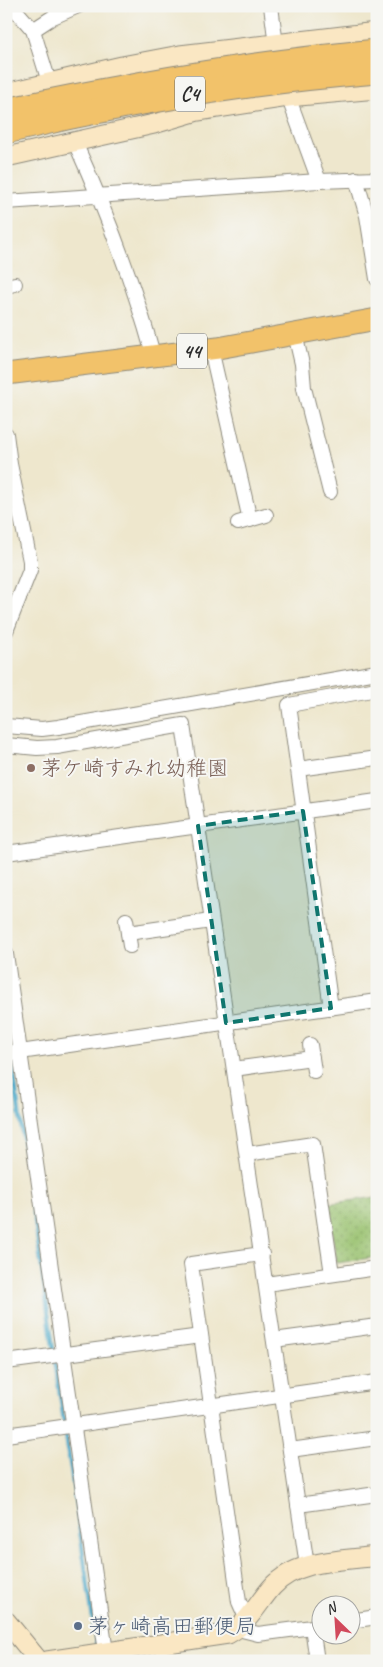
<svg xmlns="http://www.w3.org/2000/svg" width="383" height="1667" font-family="Caveat,'Klee One',sans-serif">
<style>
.park{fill:url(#park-dots);stroke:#62764c}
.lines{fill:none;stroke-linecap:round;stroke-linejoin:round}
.stream{stroke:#4aa8c9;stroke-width:4}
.street-casing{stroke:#8c897c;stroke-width:16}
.secondary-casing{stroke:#8c897c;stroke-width:21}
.primary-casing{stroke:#8c897c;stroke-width:23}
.street{stroke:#fff;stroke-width:14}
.secondary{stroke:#fae7c3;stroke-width:19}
.primary{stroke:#f2c26a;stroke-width:21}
.highway-bridge-casing{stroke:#8c897c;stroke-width:27;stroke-linecap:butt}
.highway-bridge{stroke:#f2c26a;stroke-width:25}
.marked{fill:#0f766e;fill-opacity:0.2;stroke:#0f766e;stroke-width:4;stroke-dasharray:10 6;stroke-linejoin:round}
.education-dot{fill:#8d6e63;stroke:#f6f6f2;stroke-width:2}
.service-dot{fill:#5c6f8a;stroke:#f6f6f2;stroke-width:2}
.labels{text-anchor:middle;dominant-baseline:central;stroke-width:4;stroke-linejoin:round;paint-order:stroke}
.shield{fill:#f6f6f2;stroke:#686867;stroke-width:1}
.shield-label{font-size:20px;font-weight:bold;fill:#2b2b2b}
.education-label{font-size:21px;fill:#785e54;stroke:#f6f6f2;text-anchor:start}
.service-label{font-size:21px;fill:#4e5e75;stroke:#f6f6f2;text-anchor:start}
</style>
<defs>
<pattern id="park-dots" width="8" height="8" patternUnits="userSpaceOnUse" patternTransform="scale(1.25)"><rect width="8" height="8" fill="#98c16d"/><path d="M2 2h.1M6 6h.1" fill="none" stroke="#7c9d5a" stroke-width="1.8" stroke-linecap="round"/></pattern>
</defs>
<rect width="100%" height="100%" fill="#f6f6f2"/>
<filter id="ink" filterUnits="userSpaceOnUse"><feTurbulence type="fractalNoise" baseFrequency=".02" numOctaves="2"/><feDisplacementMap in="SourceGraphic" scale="10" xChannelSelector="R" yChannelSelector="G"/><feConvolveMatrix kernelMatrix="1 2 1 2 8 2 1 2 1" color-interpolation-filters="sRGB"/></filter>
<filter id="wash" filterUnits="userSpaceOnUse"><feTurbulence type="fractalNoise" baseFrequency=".0096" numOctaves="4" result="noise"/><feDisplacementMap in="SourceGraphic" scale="20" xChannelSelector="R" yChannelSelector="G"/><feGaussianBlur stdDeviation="1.12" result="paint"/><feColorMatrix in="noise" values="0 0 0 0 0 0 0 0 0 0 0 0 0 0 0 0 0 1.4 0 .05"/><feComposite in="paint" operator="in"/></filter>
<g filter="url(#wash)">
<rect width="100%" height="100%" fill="#eee7cd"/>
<!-- park -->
<path class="park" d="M377,1197V1257L337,1263L327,1204Z"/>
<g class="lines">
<!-- stream -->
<g class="stream">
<path d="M6,1027L10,1050"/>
<path d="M11,1056L64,1423"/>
<path d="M65,1430L97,1648"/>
</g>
</g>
</g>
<g filter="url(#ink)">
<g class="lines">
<!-- street casing -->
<g class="street-casing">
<g id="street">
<path d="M12,6L33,30L49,82"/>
<path d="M271,6L277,53"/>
<path d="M33,30L53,17L78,6"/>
<path d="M285,88L319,181"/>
<path d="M74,140C105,209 133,281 153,354"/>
<path d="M356,179L367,216L377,279"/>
<path d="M6,202L319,181L377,179"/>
<path d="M6,286L15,284"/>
<path d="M295,334L302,364L304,388L330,492"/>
<path d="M211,349L250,520"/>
<path d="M6,434L10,464L30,561V570L6,631"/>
<path d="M238,523L266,515"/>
<path d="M6,726L42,729L58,727L377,672"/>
<path d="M6,745L37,748L57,747L183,725L307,1566"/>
<path d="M298,769L377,758"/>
<path d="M6,853L377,801"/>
<path d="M126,920L130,946"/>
<path d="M128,933L211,921"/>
<path d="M6,954L106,1652"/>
<path d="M331,1008L289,705L377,689"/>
<path d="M310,1045L314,1071"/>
<path d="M6,1054L377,1001"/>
<path d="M234,1069L312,1058"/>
<path d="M247,1154L313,1144L332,1274"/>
<path d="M266,1284L377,1268"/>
<path d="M274,1340L377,1326"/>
<path d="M6,1362L201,1336"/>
<path d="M6,1435L377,1382"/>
<path d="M290,1450L377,1438"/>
<path d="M298,1505L377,1494"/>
<path d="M247,1620L239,1602L191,1264L262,1254"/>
<path d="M350,1621L377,1617"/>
<path d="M312,1627L317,1661"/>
<path d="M238,1629L258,1634L320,1626"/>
</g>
</g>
<!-- secondary casing -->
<g class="secondary-casing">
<g id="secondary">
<path d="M6,93L122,66L180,55L377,32"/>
<path d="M6,157L154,124L198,111L288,97L377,89"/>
<path d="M6,1621L39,1661"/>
<path d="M47,1661L228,1634C249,1623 257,1604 272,1587C297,1559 342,1561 377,1556"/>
</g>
</g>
<!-- primary casing -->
<g class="primary-casing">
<path id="primary" d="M6,374L218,348L377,319"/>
</g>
<!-- street -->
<use href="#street" class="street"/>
<!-- secondary -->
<use href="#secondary" class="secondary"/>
<!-- primary -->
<use href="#primary" class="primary"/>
<!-- highway-bridge casing -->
<g class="highway-bridge-casing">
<g id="highway-bridge">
<path d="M6,111C129,85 252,63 377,52"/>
<path d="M6,131C128,101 252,81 377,71"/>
</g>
</g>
<!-- highway-bridge -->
<use href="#highway-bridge" class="highway-bridge"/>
</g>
</g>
<!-- marked area -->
<path class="marked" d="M303,811L331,1008L226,1023L198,826Z"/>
<!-- markers -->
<circle class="education-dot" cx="31" cy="768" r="5"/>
<circle class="service-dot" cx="78" cy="1626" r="5"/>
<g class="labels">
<!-- shield labels -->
<g class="shield">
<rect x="175" y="76.5" width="30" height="35" rx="4"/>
<rect x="177" y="333.5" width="30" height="35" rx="4"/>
</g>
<g class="shield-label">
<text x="190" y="94">C4</text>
<text x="192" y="351">44</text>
</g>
<!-- education labels -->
<g class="education-label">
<text x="41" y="768">茅ケ崎すみれ幼稚園</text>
</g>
<!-- service labels -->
<g class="service-label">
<text x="88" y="1626">茅ヶ崎高田郵便局</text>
</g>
</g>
<!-- margin -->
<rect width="383" height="1667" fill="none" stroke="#f6f6f2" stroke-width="25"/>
<!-- north arrow -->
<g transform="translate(336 1620) rotate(335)"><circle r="24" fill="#f6f6f2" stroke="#a5a5a2"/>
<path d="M0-4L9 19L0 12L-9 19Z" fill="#d1495b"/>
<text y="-8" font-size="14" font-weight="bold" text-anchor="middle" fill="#2b2b2b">N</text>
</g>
</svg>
